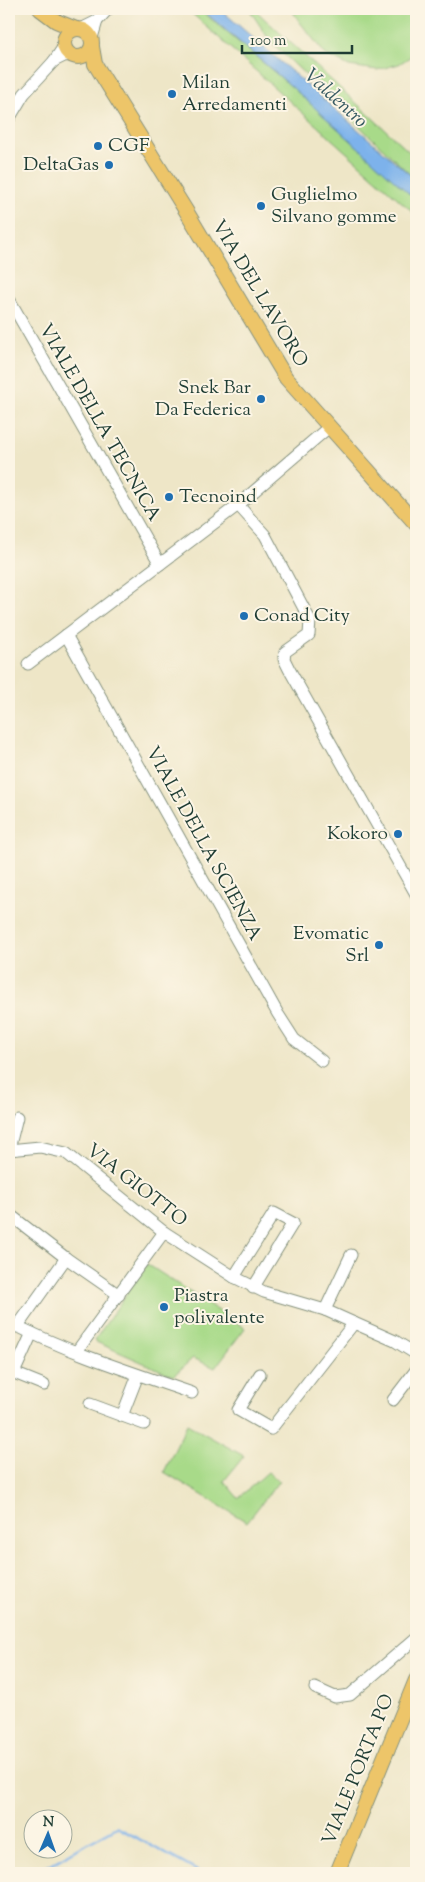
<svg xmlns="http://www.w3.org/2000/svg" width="425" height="1882" font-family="'Sorts Mill Goudy',serif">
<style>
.green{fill:#a8da89;stroke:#648c5e}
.water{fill:#7db2eb;stroke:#4e7890}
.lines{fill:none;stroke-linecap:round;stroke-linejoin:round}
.stream{stroke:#7db2eb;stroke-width:2.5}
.minor-casing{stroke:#86927e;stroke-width:13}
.major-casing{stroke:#86927e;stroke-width:16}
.minor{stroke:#fff;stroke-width:11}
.major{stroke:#edc569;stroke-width:14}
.poi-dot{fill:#1f6fb2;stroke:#fcf5e5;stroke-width:2}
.labels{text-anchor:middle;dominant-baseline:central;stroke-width:4;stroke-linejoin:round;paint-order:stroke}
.poi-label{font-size:19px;fill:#1f3d34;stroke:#fcf5e5;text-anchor:start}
.street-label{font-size:19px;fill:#1f3d34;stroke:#fcf5e5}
.water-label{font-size:20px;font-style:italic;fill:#365a62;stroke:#fcf5e5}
</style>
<rect width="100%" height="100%" fill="#fcf5e5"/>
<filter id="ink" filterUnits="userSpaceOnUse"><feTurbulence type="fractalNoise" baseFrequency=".02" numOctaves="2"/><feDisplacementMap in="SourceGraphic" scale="10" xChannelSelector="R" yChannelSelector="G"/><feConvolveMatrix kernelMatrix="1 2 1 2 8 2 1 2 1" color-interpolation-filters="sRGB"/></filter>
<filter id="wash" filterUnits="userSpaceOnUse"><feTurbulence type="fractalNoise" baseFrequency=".0096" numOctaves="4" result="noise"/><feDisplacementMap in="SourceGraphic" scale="20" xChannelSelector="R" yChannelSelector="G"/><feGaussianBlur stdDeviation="1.12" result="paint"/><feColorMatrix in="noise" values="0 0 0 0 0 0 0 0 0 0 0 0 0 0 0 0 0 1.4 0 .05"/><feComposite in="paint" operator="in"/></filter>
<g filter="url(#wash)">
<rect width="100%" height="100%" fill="#eee6c7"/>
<!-- green -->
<g class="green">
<path d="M187,9H199L292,87L416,200V215Z"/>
<path d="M249,9H254L416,158V180L270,41Z"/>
<path d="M291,9H416V53L399,64L377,70L349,66L325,54L299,21Z"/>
<path d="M147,1264L245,1328L215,1368L193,1358L173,1376L94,1341Z"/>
<path d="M187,1424L244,1456L224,1481L238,1498L268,1472L279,1481L247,1522L164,1472Z"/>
</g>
<!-- water -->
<path class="water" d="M201,9H220L416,180V200L292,87Z"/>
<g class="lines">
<!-- stream -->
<path class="stream" d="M35,1873L117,1827L201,1873"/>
</g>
</g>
<g filter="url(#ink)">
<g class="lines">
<!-- minor casing -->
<g class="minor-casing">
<g id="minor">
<path d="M81,29L97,21L108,9"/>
<path d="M92,38L97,21"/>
<path d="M54,61L64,56L72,55"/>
<path d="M9,119L24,94L54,61L64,46"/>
<path d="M9,299L160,564"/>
<path d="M238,505L265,535L310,620L309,635L285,652L284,659L289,669L416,894"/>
<path d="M66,635L278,1014L294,1039L322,1061"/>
<path d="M28,664L238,505L329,427"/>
<path d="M9,1149L17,1117"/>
<path d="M9,1150L40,1147L66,1153L164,1232L234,1277L264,1292L325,1310L354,1323L395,1341L416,1354"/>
<path d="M9,1214L66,1258L119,1295"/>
<path d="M234,1277L274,1213L293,1223L253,1288"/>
<path d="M325,1310L351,1255"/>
<path d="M9,1322C67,1352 131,1372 192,1393"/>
<path d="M17,1327L66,1258"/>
<path d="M77,1351L164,1232"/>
<path d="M9,1371L44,1385"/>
<path d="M14,1373L32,1333"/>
<path d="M260,1374L238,1410L271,1429L354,1323"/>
<path d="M393,1400L416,1370"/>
<path d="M90,1404L144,1424"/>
<path d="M122,1416L138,1375"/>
<path d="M315,1688L335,1697L350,1695L416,1638"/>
</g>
</g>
<!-- major casing -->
<g class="major-casing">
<g id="major">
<path d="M40,9L56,21L76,29"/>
<circle cx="78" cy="43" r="14"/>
<path d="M92,47L95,64L188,214L286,378L416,524"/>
<path d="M337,1873L416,1680"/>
</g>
</g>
<!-- minor -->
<use href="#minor" class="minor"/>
<!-- major -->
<use href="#major" class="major"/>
</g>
</g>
<!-- markers -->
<g class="poi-dot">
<circle cx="172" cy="94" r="5"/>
<circle cx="98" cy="146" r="5"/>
<circle cx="109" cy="165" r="5"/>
<circle cx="261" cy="206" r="5"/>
<circle cx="261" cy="399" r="5"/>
<circle cx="169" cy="497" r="5"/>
<circle cx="244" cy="616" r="5"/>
<circle cx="398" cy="834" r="5"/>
<circle cx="379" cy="945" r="5"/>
<circle cx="164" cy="1307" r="5"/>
</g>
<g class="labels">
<!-- poi labels -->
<g class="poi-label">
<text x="182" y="83">Milan<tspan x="182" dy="22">Arredamenti</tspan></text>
<text x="108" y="146">CGF</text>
<text x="99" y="165" text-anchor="end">DeltaGas</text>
<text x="271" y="195">Guglielmo<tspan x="271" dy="22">Silvano gomme</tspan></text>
<text x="251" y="388" text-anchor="end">Snek Bar<tspan x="251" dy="22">Da Federica</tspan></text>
<text x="179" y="497">Tecnoind</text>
<text x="254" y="616">Conad City</text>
<text x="388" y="834" text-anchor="end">Kokoro</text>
<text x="369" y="934" text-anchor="end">Evomatic<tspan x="369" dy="22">Srl</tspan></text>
<text x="174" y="1296">Piastra<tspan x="174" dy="22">polivalente</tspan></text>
</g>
<!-- street labels -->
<g class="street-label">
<text transform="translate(259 294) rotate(59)">VIA DEL LAVORO</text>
<text transform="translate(99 423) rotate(60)">VIALE DELLA TECNICA</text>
<text transform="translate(203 844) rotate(61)">VIALE DELLA SCIENZA</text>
<text transform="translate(136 1186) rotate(38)">VIA GIOTTO</text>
<text transform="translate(359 1770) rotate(-68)">VIALE PORTA PO</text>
</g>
<!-- water labels -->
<g class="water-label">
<text transform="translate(335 99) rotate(42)">Valdentro</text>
</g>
</g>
<!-- margin -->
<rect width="425" height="1882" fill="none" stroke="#fcf5e5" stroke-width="30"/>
<!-- north arrow -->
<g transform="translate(48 1834) rotate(2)"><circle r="24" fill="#fcf5e5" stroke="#a4ab9e"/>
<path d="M0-4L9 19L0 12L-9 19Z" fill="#1f6fb2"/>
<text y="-8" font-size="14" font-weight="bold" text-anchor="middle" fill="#1f3d34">N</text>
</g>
<!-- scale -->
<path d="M242 45v8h110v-8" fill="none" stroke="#1f3d34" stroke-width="2.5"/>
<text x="250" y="45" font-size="15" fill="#1f3d34" stroke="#fcf5e5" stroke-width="4" paint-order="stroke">100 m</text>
</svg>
